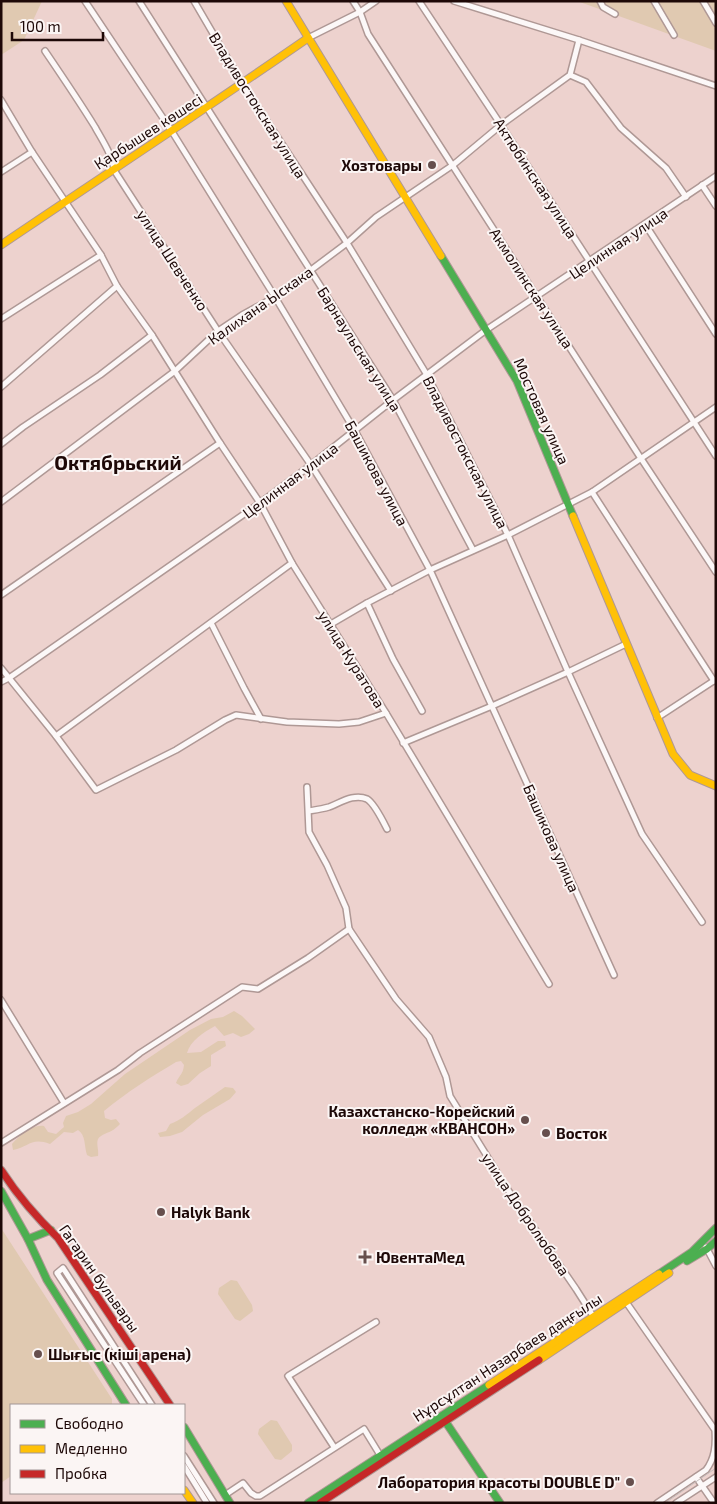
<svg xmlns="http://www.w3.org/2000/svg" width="717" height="1504" font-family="'Exo 2',sans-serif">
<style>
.green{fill:#e0c9b1}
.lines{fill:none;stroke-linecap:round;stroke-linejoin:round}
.street-casing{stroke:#af9895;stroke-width:8}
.fast-casing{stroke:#af9895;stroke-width:9}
.slow-casing{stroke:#af9895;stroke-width:9}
.jam-casing{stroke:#af9895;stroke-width:9}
.street{stroke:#fcf8f8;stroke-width:5}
.fast{stroke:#4caf50;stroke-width:7}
.slow{stroke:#ffc107;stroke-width:7}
.jam{stroke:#c62828;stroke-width:7}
.tram{stroke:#c6bebd;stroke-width:1}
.poi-dot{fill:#664f4d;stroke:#fbf5f4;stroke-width:2}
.labels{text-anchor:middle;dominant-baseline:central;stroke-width:4;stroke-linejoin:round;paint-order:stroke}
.street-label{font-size:15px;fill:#1d0807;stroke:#fbf5f4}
.poi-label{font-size:15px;font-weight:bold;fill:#1d0807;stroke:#fbf5f4;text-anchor:start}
.district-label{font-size:20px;font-weight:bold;fill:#1d0807;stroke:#fbf5f4}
</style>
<rect width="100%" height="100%" fill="#edd2ce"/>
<!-- green -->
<g class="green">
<path d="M1,1H42L24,40L1,55Z"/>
<path d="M577,1H716V51Z"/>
<path d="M234,1011L242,1016L255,1029L249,1034L241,1037L233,1033L224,1036L215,1026C204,1032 190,1041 187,1053L201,1052L218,1041H225L226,1046L211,1055V1066L200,1073L188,1084L181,1086L176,1083C179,1075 183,1075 184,1065L181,1061L176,1062C151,1077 127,1092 104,1111L105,1118L111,1120L116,1119L120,1124C120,1124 114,1130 113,1130C109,1133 101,1134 98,1139C96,1144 99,1150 98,1156L91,1157L87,1155C84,1146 86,1135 78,1130L73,1133L64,1132L50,1144C31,1137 29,1147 13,1150L12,1144C19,1136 32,1124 44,1126L48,1132L56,1134L64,1127L63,1123L66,1116L78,1112L91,1104L125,1074L190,1030L211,1019L223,1017Z"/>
<path d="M225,1087L233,1088L236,1092L230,1099L203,1115L182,1132L170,1136L160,1137L158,1133L166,1131L170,1124C181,1120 186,1115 195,1108C205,1101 215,1094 225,1087Z"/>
<path d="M1,1228L112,1399V1405H11V1476L1,1483Z"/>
<path d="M231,1280L237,1281L252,1305L253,1311L240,1321L235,1319L218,1294L219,1288Z"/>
<path d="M271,1420L277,1421L292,1445V1451L281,1460L275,1459L258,1434L259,1429Z"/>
</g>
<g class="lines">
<!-- street casing -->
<g class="street-casing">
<g id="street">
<path d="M85,1L171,130L275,297L355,431L430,570L614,975"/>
<path d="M139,1L393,400L473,550"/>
<path d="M194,1L242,83L347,243L427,375L508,535L568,672L642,834L702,922"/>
<path d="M353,1L360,12L368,34L640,457L716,572"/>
<path d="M419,1L501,125L716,456"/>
<path d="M454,1L579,40L716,86"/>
<path d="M600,1L603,7L615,14"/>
<path d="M654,1L674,35"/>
<path d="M703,1L716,23"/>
<path d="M308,38L360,12L376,1"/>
<path d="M45,51C62,76 79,101 95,127C102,140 112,154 114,170L218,331L311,465L391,591"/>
<path d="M570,75L586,82L621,128L666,168L686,197"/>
<path d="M1,100L32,152L101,255L117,286L152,335L220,443L260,503L292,563L386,713L549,984"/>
<path d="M1,172L32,152"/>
<path d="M702,185L716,206"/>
<path d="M645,224L716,334"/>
<path d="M1,319L101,255"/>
<path d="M1,387L117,286"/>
<path d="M1,444L23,427L100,375L152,335"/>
<path d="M592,492L714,681"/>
<path d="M1,502L175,371L218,331L242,315L275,297L347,243L376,217L453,165L501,125L570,75L579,40"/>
<path d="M1,595L220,443"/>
<path d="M367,603L393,659L422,711"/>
<path d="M211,623L244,688L261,719"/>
<path d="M331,624L367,603L430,570L508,535L592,492L716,407"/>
<path d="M1,668L56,736L96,790L176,750L225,720L236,715L287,722L339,724L359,722L386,713"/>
<path d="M1,682L9,678L260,503L311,465L393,400L486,330L716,176"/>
<path d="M657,718L715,680"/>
<path d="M56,736L292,563"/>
<path d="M403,743L492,706L568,672L626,644"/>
<path d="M307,787L309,832L327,865L346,908L349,929L396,999L429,1037L446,1077L450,1096L506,1187L576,1289L595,1319"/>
<path d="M309,811C315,810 322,809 329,807C340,803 354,793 367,799C374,803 383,821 387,829"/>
<path d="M1,1000L64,1103"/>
<path d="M1,1143L118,1070L140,1053L242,987L258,989L308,958L349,929"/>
<path d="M706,1247L716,1266"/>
<path d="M626,1302L715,1430C716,1445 715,1458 706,1470L657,1503"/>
<path d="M144,1405L57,1273L63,1268L152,1405"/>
<path d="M334,1447L288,1376L376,1322"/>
<path d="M184,1456L214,1503"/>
<path d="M184,1466L207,1503"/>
<path d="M696,1477L714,1503"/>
<path d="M225,1495L243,1483L251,1493L256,1496H260L364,1429L380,1455"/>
<path d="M676,1503L716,1477"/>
</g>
</g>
<!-- fast casing -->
<g class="fast-casing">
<g id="fast">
<path d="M441,256L517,381L573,516"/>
<path d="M1,1191L28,1239L47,1280L126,1405"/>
<path d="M28,1239L51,1230"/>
<path d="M687,1261L707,1249L716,1241"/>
<path d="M659,1274L692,1252L716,1228"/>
<path d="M443,1418L500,1503"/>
<path d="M184,1427L230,1503"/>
<path d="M308,1503L489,1385"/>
</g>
</g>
<!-- slow casing -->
<g class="slow-casing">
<g id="slow">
<path d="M286,1L441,256"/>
<path d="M1,245C103,176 207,108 308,38"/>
<path d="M573,516L673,754L690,775L716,786"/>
<path d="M539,1360L669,1273"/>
<path d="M489,1385L659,1274"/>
<path d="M184,1490L193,1503"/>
</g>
</g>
<!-- jam casing -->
<g class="jam-casing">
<g id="jam">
<path d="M1,1170C18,1196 36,1217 58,1238L170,1405"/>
<path d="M320,1503L539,1360"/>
</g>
</g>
<!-- street -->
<use href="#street" class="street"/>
<!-- fast -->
<use href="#fast" class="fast"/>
<!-- slow -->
<use href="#slow" class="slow"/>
<!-- jam -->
<use href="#jam" class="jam"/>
<!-- tram -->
<g class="tram">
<path d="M716,1240L715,1247L716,1255"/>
<path d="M665,1503L716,1468"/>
</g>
</g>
<!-- markers -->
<g class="poi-dot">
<circle cx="432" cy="165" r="5"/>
<circle cx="525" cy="1120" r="5"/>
<circle cx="546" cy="1133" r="5"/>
<circle cx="161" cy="1212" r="5"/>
<path d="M362.5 1249.5h5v5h5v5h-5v5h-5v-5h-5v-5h5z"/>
<circle cx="38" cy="1354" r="5"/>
<circle cx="630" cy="1482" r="5"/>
</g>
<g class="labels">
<!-- street labels -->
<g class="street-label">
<text transform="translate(258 105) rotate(58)">Владивостокская улица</text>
<text transform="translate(148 131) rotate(-33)">Қарбышев көшесі</text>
<text transform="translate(536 178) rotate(57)">Актюбинская улица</text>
<text transform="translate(618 243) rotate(-34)">Целинная улица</text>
<text transform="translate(173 260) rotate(57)">улица Шевченко</text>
<text transform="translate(532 288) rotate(57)">Акмолинская улица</text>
<text transform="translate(260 305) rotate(-35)">Калихана Ыскака</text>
<text transform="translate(360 349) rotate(58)">Барнаульская улица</text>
<text transform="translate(542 411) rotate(66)">Мостовая улица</text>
<text transform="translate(466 452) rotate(63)">Владивостокская улица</text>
<text transform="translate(377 473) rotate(62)">Башикова улица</text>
<text transform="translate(290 480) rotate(-37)">Целинная улица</text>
<text transform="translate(352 659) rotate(58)">улица Куратова</text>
<text transform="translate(552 838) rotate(66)">Башикова улица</text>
<text transform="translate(526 1214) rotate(56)">улица Добролюбова</text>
<text transform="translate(100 1278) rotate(55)">Гагарин бульвары</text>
<text transform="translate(507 1357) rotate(-33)">Нұрсұлтан Назарбаев даңғылы</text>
</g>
<!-- poi labels -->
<g class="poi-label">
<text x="422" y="165" text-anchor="end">Хозтовары</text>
<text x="515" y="1111" text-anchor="end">Казахстанско-Корейский<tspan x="515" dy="17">колледж «КВАНСОН»</tspan></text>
<text x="556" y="1133">Восток</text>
<text x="171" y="1212">Halyk Bank</text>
<text x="376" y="1257">ЮвентаМед</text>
<text x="48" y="1354">Шығыс (кіші арена)</text>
<text x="620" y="1482" text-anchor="end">Лаборатория красоты DOUBLE D"</text>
</g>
<!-- district labels -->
<g class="district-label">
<text x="118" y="462">Октябрьский</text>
</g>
</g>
<!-- border -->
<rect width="717" height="1504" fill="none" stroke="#1d0807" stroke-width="5"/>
<!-- legend -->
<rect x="10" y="1404" width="175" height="90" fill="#fbf5f4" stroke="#a29695"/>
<rect x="20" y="1420" width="25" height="8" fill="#4caf50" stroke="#a29695"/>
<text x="55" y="1429" font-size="15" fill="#1d0807">Свободно</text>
<rect x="20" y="1445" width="25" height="8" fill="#ffc107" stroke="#a29695"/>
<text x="55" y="1454" font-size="15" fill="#1d0807">Медленно</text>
<rect x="20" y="1470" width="25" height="8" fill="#c62828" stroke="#a29695"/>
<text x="55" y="1479" font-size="15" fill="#1d0807">Пробка</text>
<!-- scale -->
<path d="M12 32v8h91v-8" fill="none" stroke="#1d0807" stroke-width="2.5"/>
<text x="20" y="32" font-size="15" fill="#1d0807" stroke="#fbf5f4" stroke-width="4" paint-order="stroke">100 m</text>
</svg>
